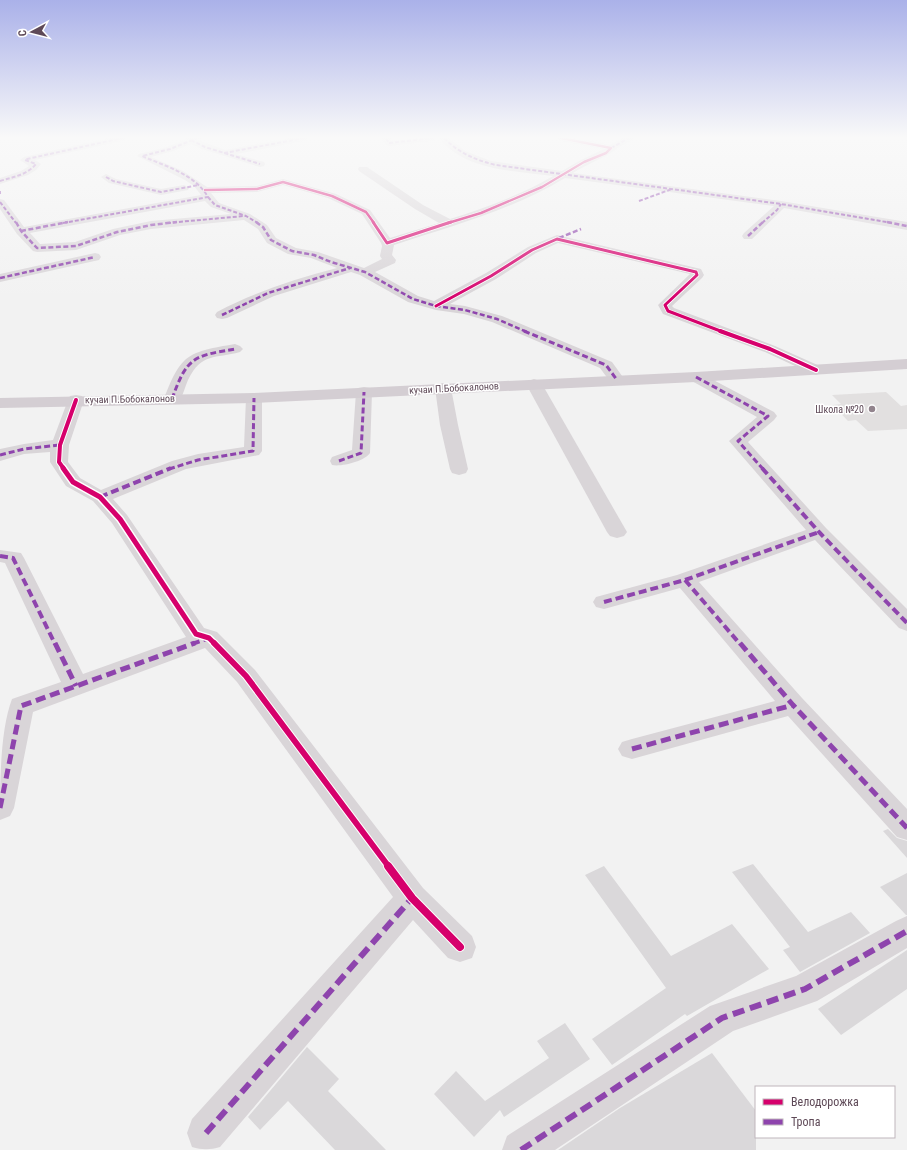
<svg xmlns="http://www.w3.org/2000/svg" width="907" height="1150" font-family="'Roboto Condensed',sans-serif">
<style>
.education{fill:#e2e0e0}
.building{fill:#dad8da}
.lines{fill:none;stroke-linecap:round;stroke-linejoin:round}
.minor{fill:#d9d5d8;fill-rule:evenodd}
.major{fill:#d4ced3;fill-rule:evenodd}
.quiet-far5{stroke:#8e44ad;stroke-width:2;stroke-dasharray:4 2;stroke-linecap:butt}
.quiet-far4{stroke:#8e44ad;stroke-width:2.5;stroke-dasharray:5 2.5;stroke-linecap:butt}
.quiet-far3{stroke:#8e44ad;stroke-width:3;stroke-dasharray:6 3;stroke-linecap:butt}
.quiet-far2{stroke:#8e44ad;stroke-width:4;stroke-dasharray:8 4;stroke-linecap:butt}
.quiet-far1{stroke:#8e44ad;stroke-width:5;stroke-dasharray:10 5;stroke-linecap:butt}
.quiet{stroke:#8e44ad;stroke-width:6;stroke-dasharray:12 6;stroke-linecap:butt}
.cycleway-far5-casing{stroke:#fff;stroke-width:3.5}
.cycleway-far4-casing{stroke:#fff;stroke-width:4.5}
.cycleway-far3-casing{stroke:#fff;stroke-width:6}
.cycleway-far2-casing{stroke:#fff;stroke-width:8}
.cycleway-far1-casing{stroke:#fff;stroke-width:8}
.cycleway-casing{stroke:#fff;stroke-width:10}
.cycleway-far5{stroke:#d6006c;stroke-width:2.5}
.cycleway-far4{stroke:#d6006c;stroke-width:3}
.cycleway-far3{stroke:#d6006c;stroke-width:4}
.cycleway-far2{stroke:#d6006c;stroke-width:5}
.cycleway-far1{stroke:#d6006c;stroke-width:6}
.cycleway{stroke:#d6006c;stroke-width:8}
.poi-dot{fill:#92848d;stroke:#fff;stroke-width:1.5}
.labels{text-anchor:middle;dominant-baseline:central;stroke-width:3;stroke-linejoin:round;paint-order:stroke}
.far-street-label{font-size:10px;fill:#5e4957;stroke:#fff}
.far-poi-label{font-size:10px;fill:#5e4957;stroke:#fff;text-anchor:end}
</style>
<rect width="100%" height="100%" fill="#f2f2f2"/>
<!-- education -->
<path class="education" d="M886,392L901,406L907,405V429L868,431L856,420L848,421L833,405L841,404L832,395Z"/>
<!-- building -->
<g class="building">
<path d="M888,829L897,838L907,841V858L883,831Z"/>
<path d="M753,864L808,932L851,912L870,933L800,972L783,950L790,947L732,872Z"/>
<path d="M604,866L671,956L732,924L769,969L687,1016L685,1014L612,1065L592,1039L666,988L585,875Z"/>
<path d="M907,873V915H906L880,887Z"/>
<path d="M907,950V989L841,1035L818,1009Z"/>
<path d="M565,1023L590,1059L504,1117L500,1110L474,1137L434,1094L456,1071L485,1101L549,1058L537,1041Z"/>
<path d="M307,1047L339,1079L328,1091L386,1150H335L288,1101L260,1130L248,1117Z"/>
<path d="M712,1053L756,1111V1150H558L620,1108Z"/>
</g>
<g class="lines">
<!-- minor -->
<g class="minor">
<path d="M109,138H127L122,141L35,160L41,164L36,170L28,175L0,184V178L21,171L29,166L20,160L24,157Z"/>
<path d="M188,138H202L199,140L225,150L289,138H309L304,141L236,154L264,162L265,164L264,166L260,167L202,149L191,144L173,151L151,157L183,171L207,187L257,186L283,179L336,194L370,210L390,238L439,223L415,209L359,171L358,169L359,167H367L423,205L450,219C485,208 521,195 553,176C516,171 465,171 439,138H449L465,151L491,161L562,171L581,160L604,149L561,141L556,138H575L610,145L622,138H634C629,143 621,145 615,150C602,159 587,164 573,173L781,201L907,222V230L784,208L752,239H744L742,236L744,233L774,206L565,178C512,210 452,226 394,245L392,255L396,260L395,263L375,272L418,296L434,301L486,273L528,247L557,235L701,269L704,275L702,278L672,306L674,308L775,346L822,367L824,370L822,373L816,375L810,373L765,352L663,314L658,305L690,274L558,243L536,253L496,279L450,304L465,306L502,316L612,362L625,380L623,383L617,385L611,383L600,368L492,322L464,314L436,310L408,302L360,275L351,272L274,296L227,318L222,319L217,318L215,315L217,312C255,292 295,279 337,268L311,258L288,254L267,243L258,229L244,220L151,229L120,235L76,250L37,252L33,251L17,234L0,209V199L4,200L24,227L201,195L194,186L185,180L137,156L139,154L167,147ZM283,185L328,198L362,214L381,243L382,246L380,256L382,259L364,268L318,252L296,248L276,238L267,225L250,214L219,203L211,193L257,192ZM205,201L211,207L231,214L151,221L113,229L75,242L40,244L30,233Z"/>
<path d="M381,138H391L392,140L437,138L432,141L389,146L386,145Z"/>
<path d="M106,174L116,179L161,189L184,185L189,188L188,190L161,195L109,183L101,177Z"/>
<path d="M95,253L99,254L101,257L99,260L0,282V274Z"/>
<path d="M235,344L240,346L243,349L240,352C215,359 202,352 188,380C185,387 183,396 178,403L172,404L166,403L164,399C181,353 189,352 235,344Z"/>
<path d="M696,372L702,374L774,412L777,416L774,420L748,442L826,528L907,609V631L899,628L815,540L699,582L802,698L907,809V840L897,837L788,716L632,759L622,756L618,749L622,742L632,739L775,701L680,588L604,609L596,607L593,602L596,597L677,575L806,530L729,441L757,417L690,380L688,377L690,374Z"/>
<path d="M534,379L540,381L542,384L627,532L624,536L617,538L610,536L607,532L526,384L528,381Z"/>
<path d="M443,383L449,384L451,388L458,425L468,469L466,473L459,475L452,473L450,469L440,425L435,388L437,384Z"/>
<path d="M364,387L370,388L372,392L370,453C365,461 342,467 332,465L330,461L332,457L352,450L356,392L358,388Z"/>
<path d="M254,393L260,394L262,398V451L259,455L186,469L113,499L127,515L204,628L217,632L255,670L423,888L472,936L476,947L472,958L460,962L448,958L413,920L220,1147C210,1150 202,1150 192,1147L187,1133L192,1119L393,897L237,682L205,648L33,712L14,808L10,816L0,820C0,785 0,730 12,699L61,682L5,563L0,562V550L21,553L24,558L83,674L186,637L112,523L93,501L66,486L50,462V452L24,454L0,461V449L24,444L53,440L68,400L70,396L76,395L82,396L84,400L69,445L68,462L80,478L101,490L172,461L198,454L244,447L246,398L248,394Z"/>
<path d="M907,916V948L817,1001L733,1031L555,1150H502L507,1136L710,1006L796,976L896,921Z"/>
</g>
<!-- major -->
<path class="major" d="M907,359V369L696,382L254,403L0,408V398L254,393L696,372Z"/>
<!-- quiet-far5 -->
<g class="quiet-far5">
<path d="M386,138L389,143L432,138"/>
<path d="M444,138C459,153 475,160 496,165L781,204L892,223"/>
<path d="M191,140L205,147L260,164"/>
<path d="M611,148L629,138"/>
<path d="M224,153L304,138"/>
<path d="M106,177L113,181L161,192L199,185"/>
<path d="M0,181C13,177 27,175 36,164L25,160L27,159L122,138"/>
<path d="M0,191V194"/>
<path d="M208,197L215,205L246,216L258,223"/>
<path d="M639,201L672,189"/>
<path d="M0,202L16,223"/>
<path d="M63,223L208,197C195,174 165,166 142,156L170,149L197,138"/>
<path d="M167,223L244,216"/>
<path d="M762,223L777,210L781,204"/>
</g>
<!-- quiet-far4 -->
<g class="quiet-far4">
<path d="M16,222L21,231L37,248L76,246L117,232L151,225L177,222"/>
<path d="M256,222L263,227L271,240L292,251L314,255L331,262L365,272L413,299L436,306L465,310L497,319L527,332"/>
<path d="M887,222L907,226"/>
<path d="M21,231L68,222"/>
<path d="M748,236L763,222"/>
<path d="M559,238L581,229"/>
<path d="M0,278L95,257"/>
<path d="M222,315L268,293L350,268"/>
</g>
<!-- quiet-far3 -->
<g class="quiet-far3">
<path d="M524,331L606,365L617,380"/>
<path d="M696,377L768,416L738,441L763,469"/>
<path d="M172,399C187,357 193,356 235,349"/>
<path d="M0,455L24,449L60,445"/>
<path d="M339,461L361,453L364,392"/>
<path d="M169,469L198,460L253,451L254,398"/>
</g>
<!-- quiet-far2 -->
<g class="quiet-far2">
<path d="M762,468L819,532L907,623"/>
<path d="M100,497L171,468"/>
<path d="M0,556L13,558L55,644"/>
<path d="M685,580L740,644"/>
<path d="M604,602L685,580L819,532"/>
<path d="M192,644L209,638"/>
</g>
<!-- quiet-far1 -->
<g class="quiet-far1">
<path d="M55,643L76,686"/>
<path d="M740,643L793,705L907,828"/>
<path d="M632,749L793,705"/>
<path d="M0,808L21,706L195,643"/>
</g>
<!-- quiet -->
<g class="quiet">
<path d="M206,1133L412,898"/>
<path d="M521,1150L722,1018L805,989L907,931"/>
</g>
<!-- cycleway-far5 casing -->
<g class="cycleway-far5-casing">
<g id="cycleway-far5">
<path d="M205,190L257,189L283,182L332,196L366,212L374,223"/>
<path d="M448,223L481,213L542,187L584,162L606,153L611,148L561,138"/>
</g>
</g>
<!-- cycleway-far4 casing -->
<g class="cycleway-far4-casing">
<g id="cycleway-far4">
<path d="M373,222L387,243L451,222"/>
<path d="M436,306L491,276L532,250L557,239L696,272L697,275L665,305L668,311L723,332"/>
</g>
</g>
<!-- cycleway-far3 casing -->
<g class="cycleway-far3-casing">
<g id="cycleway-far3">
<path d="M720,331L770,349L816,370"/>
<path d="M64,469L59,462L60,445L76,400"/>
</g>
</g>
<!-- cycleway-far2 casing -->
<g class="cycleway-far2-casing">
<path id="cycleway-far2" d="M63,468L73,482L100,497L120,519L196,634L209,638L215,644"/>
</g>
<!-- cycleway-far1 casing -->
<g class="cycleway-far1-casing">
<path id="cycleway-far1" d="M214,643L246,676L389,867"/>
</g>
<!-- cycleway casing -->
<g class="cycleway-casing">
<path id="cycleway" d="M388,866L412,898L460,947"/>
</g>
<!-- cycleway-far5 -->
<use href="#cycleway-far5" class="cycleway-far5"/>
<!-- cycleway-far4 -->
<use href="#cycleway-far4" class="cycleway-far4"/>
<!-- cycleway-far3 -->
<use href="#cycleway-far3" class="cycleway-far3"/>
<!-- cycleway-far2 -->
<use href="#cycleway-far2" class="cycleway-far2"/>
<!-- cycleway-far1 -->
<use href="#cycleway-far1" class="cycleway-far1"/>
<!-- cycleway -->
<use href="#cycleway" class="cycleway"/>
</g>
<!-- sky -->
<linearGradient id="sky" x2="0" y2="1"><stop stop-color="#aab1e9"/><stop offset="0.46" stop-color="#f9f9f9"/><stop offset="1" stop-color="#f9f9f9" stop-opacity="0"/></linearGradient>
<rect width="907" height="299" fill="url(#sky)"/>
<!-- markers -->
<circle class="poi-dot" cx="872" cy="409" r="4"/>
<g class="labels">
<!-- far-street labels -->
<g class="far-street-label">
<text transform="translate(454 388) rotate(-3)">кучаи П.Бобокалонов</text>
<text transform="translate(130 399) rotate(-1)">кучаи П.Бобокалонов</text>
</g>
<!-- far-poi labels -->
<g class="far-poi-label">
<text x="864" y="409">Школа №20</text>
</g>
</g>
<!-- legend -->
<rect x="755" y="1086" width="140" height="52" fill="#ffffff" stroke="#bfb6bc"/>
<rect x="763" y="1099" width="20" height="6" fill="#d6006c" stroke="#bfb6bc"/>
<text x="791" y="1106" font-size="12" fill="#5e4957">Велодорожка</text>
<rect x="763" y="1119" width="20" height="6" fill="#8e44ad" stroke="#bfb6bc"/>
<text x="791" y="1126" font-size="12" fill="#5e4957">Тропа</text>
<!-- north arrow -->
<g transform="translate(32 32) rotate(263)" stroke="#ffffff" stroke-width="3" paint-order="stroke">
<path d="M0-3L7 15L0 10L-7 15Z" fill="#5e4957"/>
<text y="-6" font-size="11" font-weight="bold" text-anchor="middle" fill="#5e4957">С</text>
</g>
</svg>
